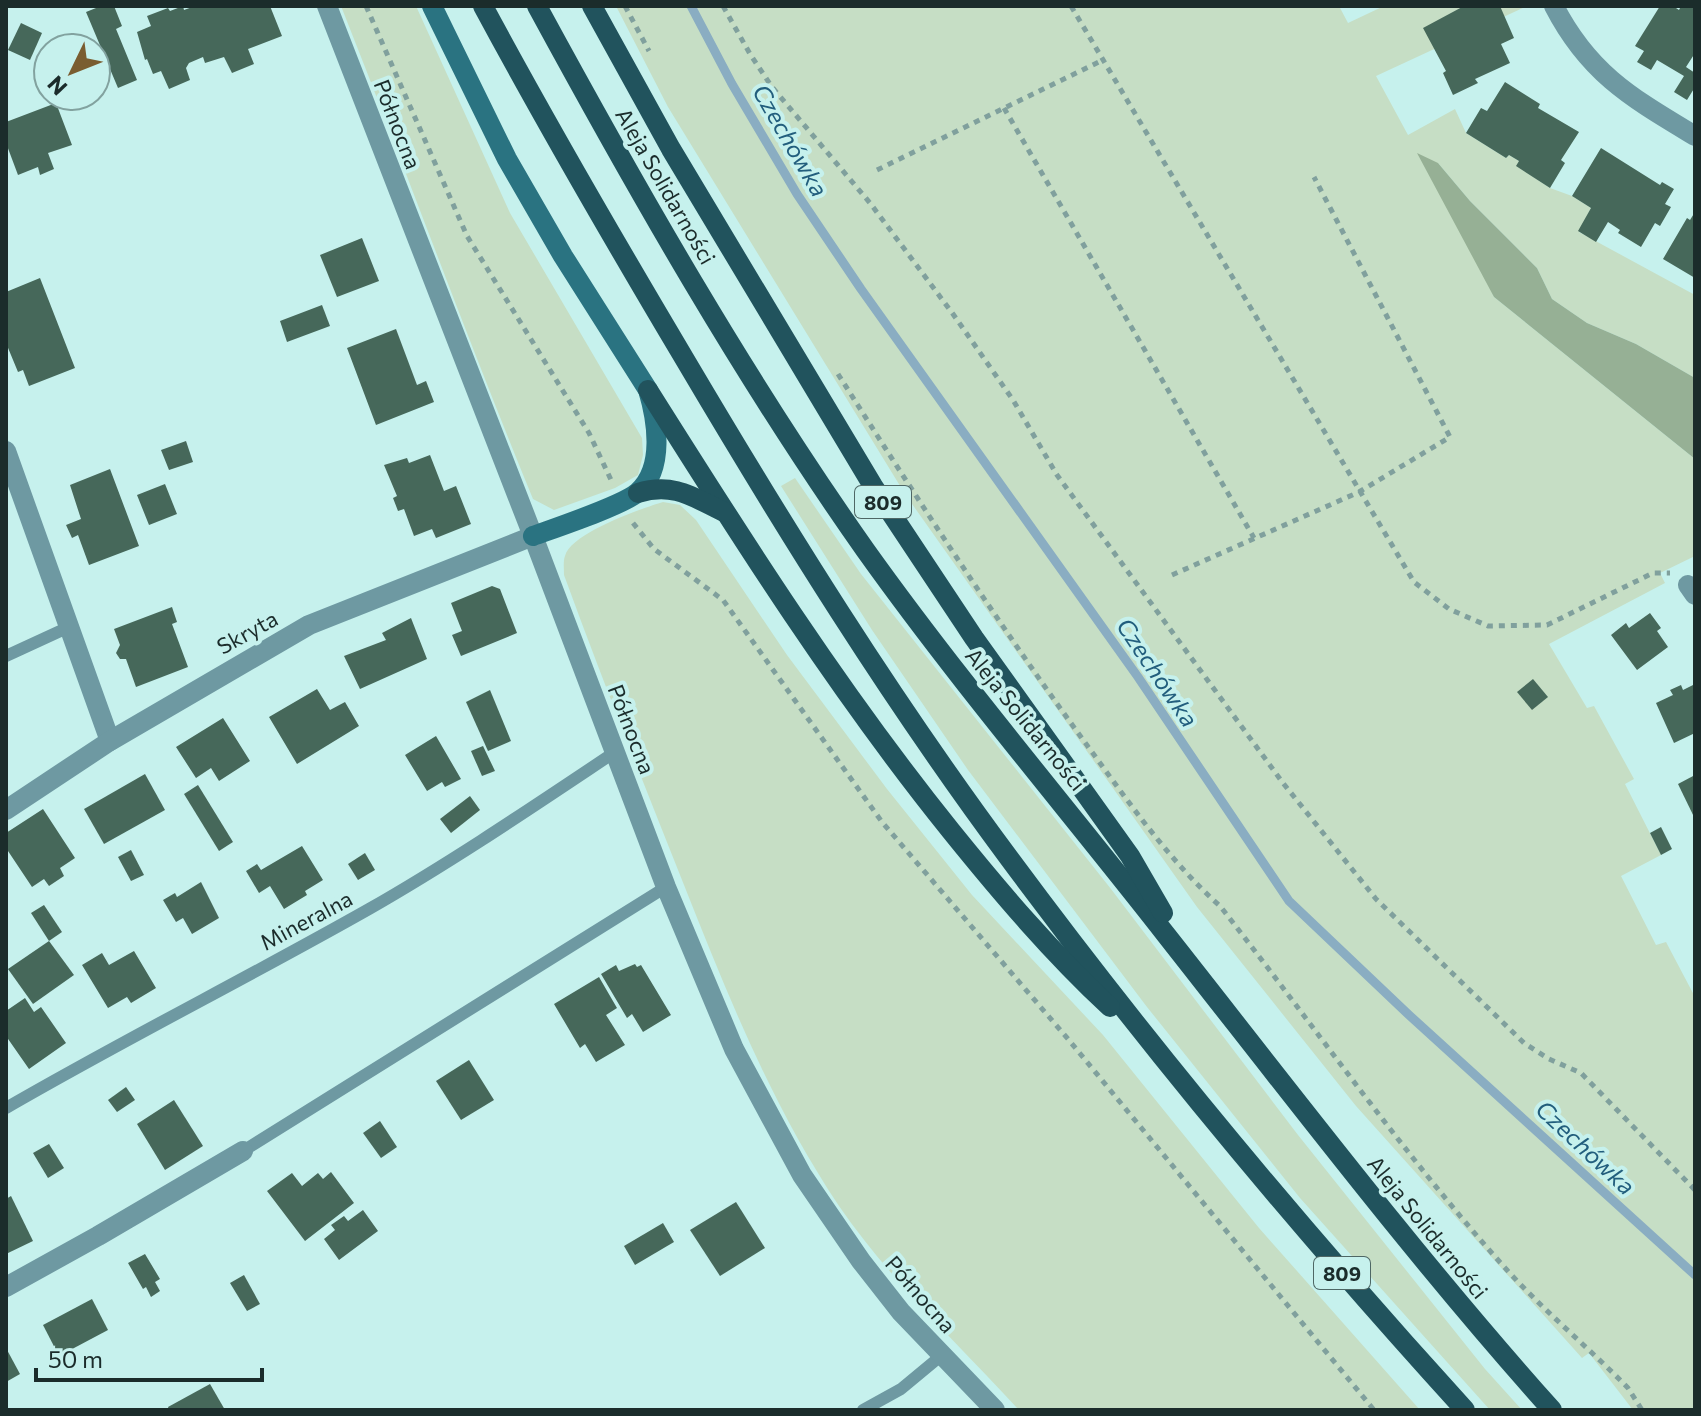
<svg xmlns="http://www.w3.org/2000/svg" width="1701" height="1416" font-family="Commissioner,sans-serif">
<style>
.green{fill:#c6dec5}
.forest{fill:#96b095}
.lines{fill:none;stroke-linecap:round;stroke-linejoin:round}
.stream{stroke:#8aadc2;stroke-width:9}
.building{fill:#46685a}
.path{stroke:#80a09d;stroke-width:5;stroke-dasharray:6 6;stroke-linecap:butt}
.lane{stroke:#6e99a2;stroke-width:12}
.street{stroke:#6e99a2;stroke-width:20}
.secondary{stroke:#2a7381;stroke-width:20}
.primary{stroke:#21535d;stroke-width:20}
.labels{text-anchor:middle;dominant-baseline:central;stroke-width:8;stroke-linejoin:round;paint-order:stroke}
.shield{fill:#c6f1ed;stroke:#4e6765;stroke-width:2}
.shield-label{font-size:20px;font-weight:bold;fill:#1b2c2b}
.street-label{font-size:22px;fill:#1b2c2b;stroke:#c6f1ed}
.water-label{font-size:24px;font-style:italic;fill:#225e7d;stroke:#c6f1ed}
</style>
<rect width="100%" height="100%" fill="#c6f1ed"/>
<!-- green -->
<g class="green">
<path d="M341,6H416L510,213L642,438L643,455L638,475L615,488L554,510L533,499C466,336 406,170 341,6Z"/>
<path d="M616,6H1339L1348,23L1384,6H1527L1376,76L1408,135L1455,109L1466,133L1506,158L1509,155L1519,161L1517,166L1550,188L1572,196L1591,208L1579,232L1695,295V378L1636,344L1587,323L1552,299L1537,268L1470,201L1438,163L1494,297L1695,459V556L1660,573L1665,583L1549,644L1587,708L1594,706L1634,779L1625,784L1661,855L1621,876L1656,945L1666,942L1695,997V1410H1633L1589,1353L1582,1358L1356,1106L1197,907L905,494L668,107Z"/>
<path d="M795,478L861,574L1111,889L1298,1135L1485,1369L1522,1410H1490L1300,1198L1147,1007L968,770L872,630L781,486Z"/>
<path d="M663,502L680,505L696,520L787,655L887,789L972,895L1103,1035L1259,1228L1420,1410H1019C958,1344 890,1280 839,1206C772,1106 728,996 684,885C643,782 602,679 564,575C564,569 563,561 565,556C571,533 640,509 663,502Z"/>
</g>
<!-- forest -->
<path class="forest" d="M1417,153L1438,163L1470,201L1537,268L1552,299L1587,323L1636,344L1695,378V459L1494,297Z"/>
<g class="lines">
<!-- stream -->
<path class="stream" d="M691,6L732,84L797,194L861,289L1138,677L1289,901L1409,1015L1695,1275"/>
</g>
<!-- building -->
<g class="building">
<path d="M101,6H114L122,26L116,29L137,80L118,88L86,12Z"/>
<path d="M183,6L184,10L195,6H270L282,36L248,49L254,64L232,73L224,57L205,63L203,57L189,63L186,68L190,80L169,89L161,71L153,74L147,59L145,60L137,32L151,26L147,16L168,8L170,11Z"/>
<path d="M1464,6H1500L1514,38L1501,44L1510,63L1475,79L1478,83L1453,95L1443,73L1446,71L1423,28Z"/>
<path d="M1660,6H1673L1679,10L1681,6H1690L1695,9V53L1686,67L1695,73V87L1687,100L1674,92L1684,76L1657,60L1651,70L1637,62L1644,51L1635,46Z"/>
<path d="M21,23L42,33L30,60L8,50Z"/>
<path d="M1505,82L1540,104L1538,108L1579,132L1561,160L1565,163L1550,188L1516,166L1519,161L1509,155L1506,158L1466,133L1481,108L1487,111Z"/>
<path d="M56,103L72,145L48,153L54,169L40,175L38,167L18,175L6,143V122Z"/>
<path d="M1601,148L1660,185L1662,182L1674,189L1665,204L1671,207L1660,226L1655,223L1641,247L1618,233L1620,230L1608,222L1596,242L1578,231L1591,208L1572,196Z"/>
<path d="M1695,212V278L1663,259L1687,218L1690,220Z"/>
<path d="M362,238L379,281L337,297L320,255Z"/>
<path d="M40,278L75,368L29,386L23,370L18,372L6,343V292Z"/>
<path d="M322,305L330,326L287,342L280,321Z"/>
<path d="M396,329L417,385L426,381L434,402L376,425L347,348Z"/>
<path d="M186,441L193,462L169,470L161,450Z"/>
<path d="M430,455L444,491L456,486L471,524L436,538L432,529L414,536L404,509L398,511L393,498L397,496L384,465L407,458L409,463Z"/>
<path d="M110,469L139,546L89,565L78,535L72,538L66,525L81,519L70,485Z"/>
<path d="M165,484L177,514L149,525L137,495Z"/>
<path d="M492,586L500,589L517,633L461,656L452,635L462,631L451,603Z"/>
<path d="M172,607L177,622L172,624L188,667L136,687L126,659H120L116,653L120,645L114,629Z"/>
<path d="M1650,613L1661,628L1657,631L1668,647L1637,670L1611,635L1626,623L1629,628Z"/>
<path d="M411,618L427,659L360,689L344,656L386,640L382,633Z"/>
<path d="M1533,679L1548,697L1532,710L1517,692Z"/>
<path d="M1695,684V733L1674,743L1656,703L1673,695L1670,690L1681,685L1683,690Z"/>
<path d="M317,689L330,710L345,702L359,726L297,764L269,717Z"/>
<path d="M490,690L511,741L488,751L466,702Z"/>
<path d="M223,718L250,761L219,781L211,768L196,778L176,747Z"/>
<path d="M436,736L461,779L445,787L442,782L427,791L405,755Z"/>
<path d="M483,746L495,771L482,776L471,751Z"/>
<path d="M145,774L165,810L104,844L84,809Z"/>
<path d="M1695,775V819L1678,784Z"/>
<path d="M198,785L233,842L219,851L184,794Z"/>
<path d="M470,796L480,810L451,833L440,819Z"/>
<path d="M43,809L75,858L60,868L64,876L49,886L44,879L32,887L6,848V833Z"/>
<path d="M1661,827L1672,849L1661,855L1650,833Z"/>
<path d="M302,846L323,880L305,891L307,895L284,909L270,886L259,893L246,871L257,864L261,870Z"/>
<path d="M131,850L144,875L131,881L118,857Z"/>
<path d="M365,853L375,870L358,880L348,864Z"/>
<path d="M201,882L219,918L192,934L183,918L176,922L163,900L175,893L177,897Z"/>
<path d="M44,905L62,932L49,941L31,913Z"/>
<path d="M49,941L74,975L33,1004L8,969Z"/>
<path d="M134,951L156,988L131,1003L127,997L108,1008L82,965L102,953L109,965Z"/>
<path d="M635,964L637,967L641,965L671,1015L643,1032L632,1014L627,1018L601,974L616,965L619,971Z"/>
<path d="M599,977L617,1008L606,1015L625,1045L596,1062L585,1044L580,1048L554,1004Z"/>
<path d="M25,998L34,1012L41,1007L66,1043L29,1069L6,1036V1011Z"/>
<path d="M469,1060L494,1100L461,1120L436,1081Z"/>
<path d="M126,1087L135,1100L117,1112L108,1100Z"/>
<path d="M174,1100L203,1146L165,1170L137,1124Z"/>
<path d="M380,1121L397,1147L381,1158L363,1133Z"/>
<path d="M49,1144L64,1168L48,1178L33,1153Z"/>
<path d="M331,1172L354,1203L305,1241L267,1191L292,1173L302,1186L318,1173L323,1179Z"/>
<path d="M11,1196L33,1241L6,1254V1199Z"/>
<path d="M736,1202L765,1248L720,1276L690,1230Z"/>
<path d="M363,1210L378,1231L339,1260L324,1239L335,1230L331,1225L344,1216L348,1221Z"/>
<path d="M663,1223L674,1242L635,1265L624,1246Z"/>
<path d="M145,1254L160,1279L155,1282L160,1291L151,1297L146,1287L143,1289L128,1263Z"/>
<path d="M244,1275L260,1304L247,1311L230,1283Z"/>
<path d="M92,1299L108,1330L59,1356L43,1325Z"/>
<path d="M6,1348L20,1374L6,1382Z"/>
<path d="M210,1384L225,1410H169L168,1407Z"/>
</g>
<g class="lines">
<!-- path -->
<g class="path">
<path d="M366,6L467,236L589,433L612,482"/>
<path d="M625,6L649,51"/>
<path d="M723,6L750,54L772,87L870,203L953,314L1013,400L1057,475L1283,783L1376,899L1524,1043L1549,1059L1581,1073L1695,1190"/>
<path d="M1071,6L1414,582L1449,609L1488,626L1547,625L1653,573H1670"/>
<path d="M1004,108L1254,538"/>
<path d="M877,170L1103,60"/>
<path d="M838,374C916,497 995,619 1081,737C1123,794 1167,859 1220,906C1315,1027 1403,1154 1506,1269C1544,1311 1589,1348 1628,1388L1642,1410"/>
<path d="M633,523L654,549L723,600L882,822L1068,1039L1374,1410"/>
<path d="M1172,575L1359,492L1450,437L1314,177"/>
</g>
<!-- lane -->
<g class="lane">
<path d="M6,656L69,627"/>
<path d="M6,1108C125,1039 249,977 369,909C453,861 534,806 615,752"/>
<path d="M243,1151L666,887"/>
<path d="M863,1410L901,1389L942,1355"/>
</g>
<!-- street -->
<g class="street">
<path d="M327,6L533,536L666,887L734,1049L802,1175L861,1261L901,1312L995,1410"/>
<path d="M1554,6C1589,74 1632,98 1695,136"/>
<path d="M6,451L110,741"/>
<path d="M1688,585L1695,595"/>
<path d="M6,810L110,741L309,625L533,536"/>
<path d="M6,1287L98,1236L243,1151"/>
</g>
<!-- secondary -->
<path class="secondary" d="M432,6L507,159L563,256L648,390C657,420 665,468 638,492C624,505 555,528 533,536"/>
<!-- primary -->
<g class="primary">
<path d="M483,6C547,125 615,242 684,358C785,529 890,698 1009,858C1151,1050 1304,1233 1465,1410"/>
<path d="M537,6C638,192 744,378 866,551C961,684 1067,808 1167,936C1293,1096 1416,1258 1552,1410"/>
<path d="M592,6L671,149L873,486L974,638L1130,856L1163,913"/>
<path d="M648,390C743,541 839,692 951,831C1001,893 1052,953 1110,1007"/>
<path d="M638,493C673,482 693,497 724,512"/>
</g>
</g>
<g class="labels">
<!-- shield labels -->
<g class="shield">
<rect x="855" y="486" width="56" height="32" rx="6"/>
<rect x="1314" y="1257" width="56" height="32" rx="6"/>
</g>
<g class="shield-label">
<text x="883" y="502">809</text>
<text x="1342" y="1273">809</text>
</g>
<!-- street labels -->
<g class="street-label">
<text transform="translate(398 124) rotate(69)">Północna</text>
<text transform="translate(666 186) rotate(60)">Aleja Solidarności</text>
<text transform="translate(247 632) rotate(-29)">Skryta</text>
<text transform="translate(1026 719) rotate(51)">Aleja Solidarności</text>
<text transform="translate(632 729) rotate(69)">Północna</text>
<text transform="translate(306 920) rotate(-28)">Mineralna</text>
<text transform="translate(1428 1227) rotate(51)">Aleja Solidarności</text>
<text transform="translate(921 1294) rotate(49)">Północna</text>
</g>
<!-- water labels -->
<g class="water-label">
<text transform="translate(791 140) rotate(60)">Czechówka</text>
<text transform="translate(1158 672) rotate(56)">Czechówka</text>
<text transform="translate(1586 1147) rotate(43)">Czechówka</text>
</g>
</g>
<!-- border -->
<rect width="1701" height="1416" fill="none" stroke="#1b2c2b" stroke-width="16"/>
<!-- north arrow -->
<g transform="translate(72 72) rotate(227)"><circle r="38" fill="#c6f1ed" stroke="#82a29f" stroke-width="2"/>
<path d="M0-6L14 30L0 20L-14 30Z" fill="#7a5d30"/>
<text y="-12" font-size="22" font-weight="bold" text-anchor="middle" fill="#1b2c2b">N</text>
</g>
<!-- scale -->
<path d="M36 1368v12h226v-12" fill="none" stroke="#1b2c2b" stroke-width="4"/>
<text x="48" y="1368" font-size="24" fill="#1b2c2b" stroke="#c6f1ed" stroke-width="6" paint-order="stroke">50 m</text>
</svg>
